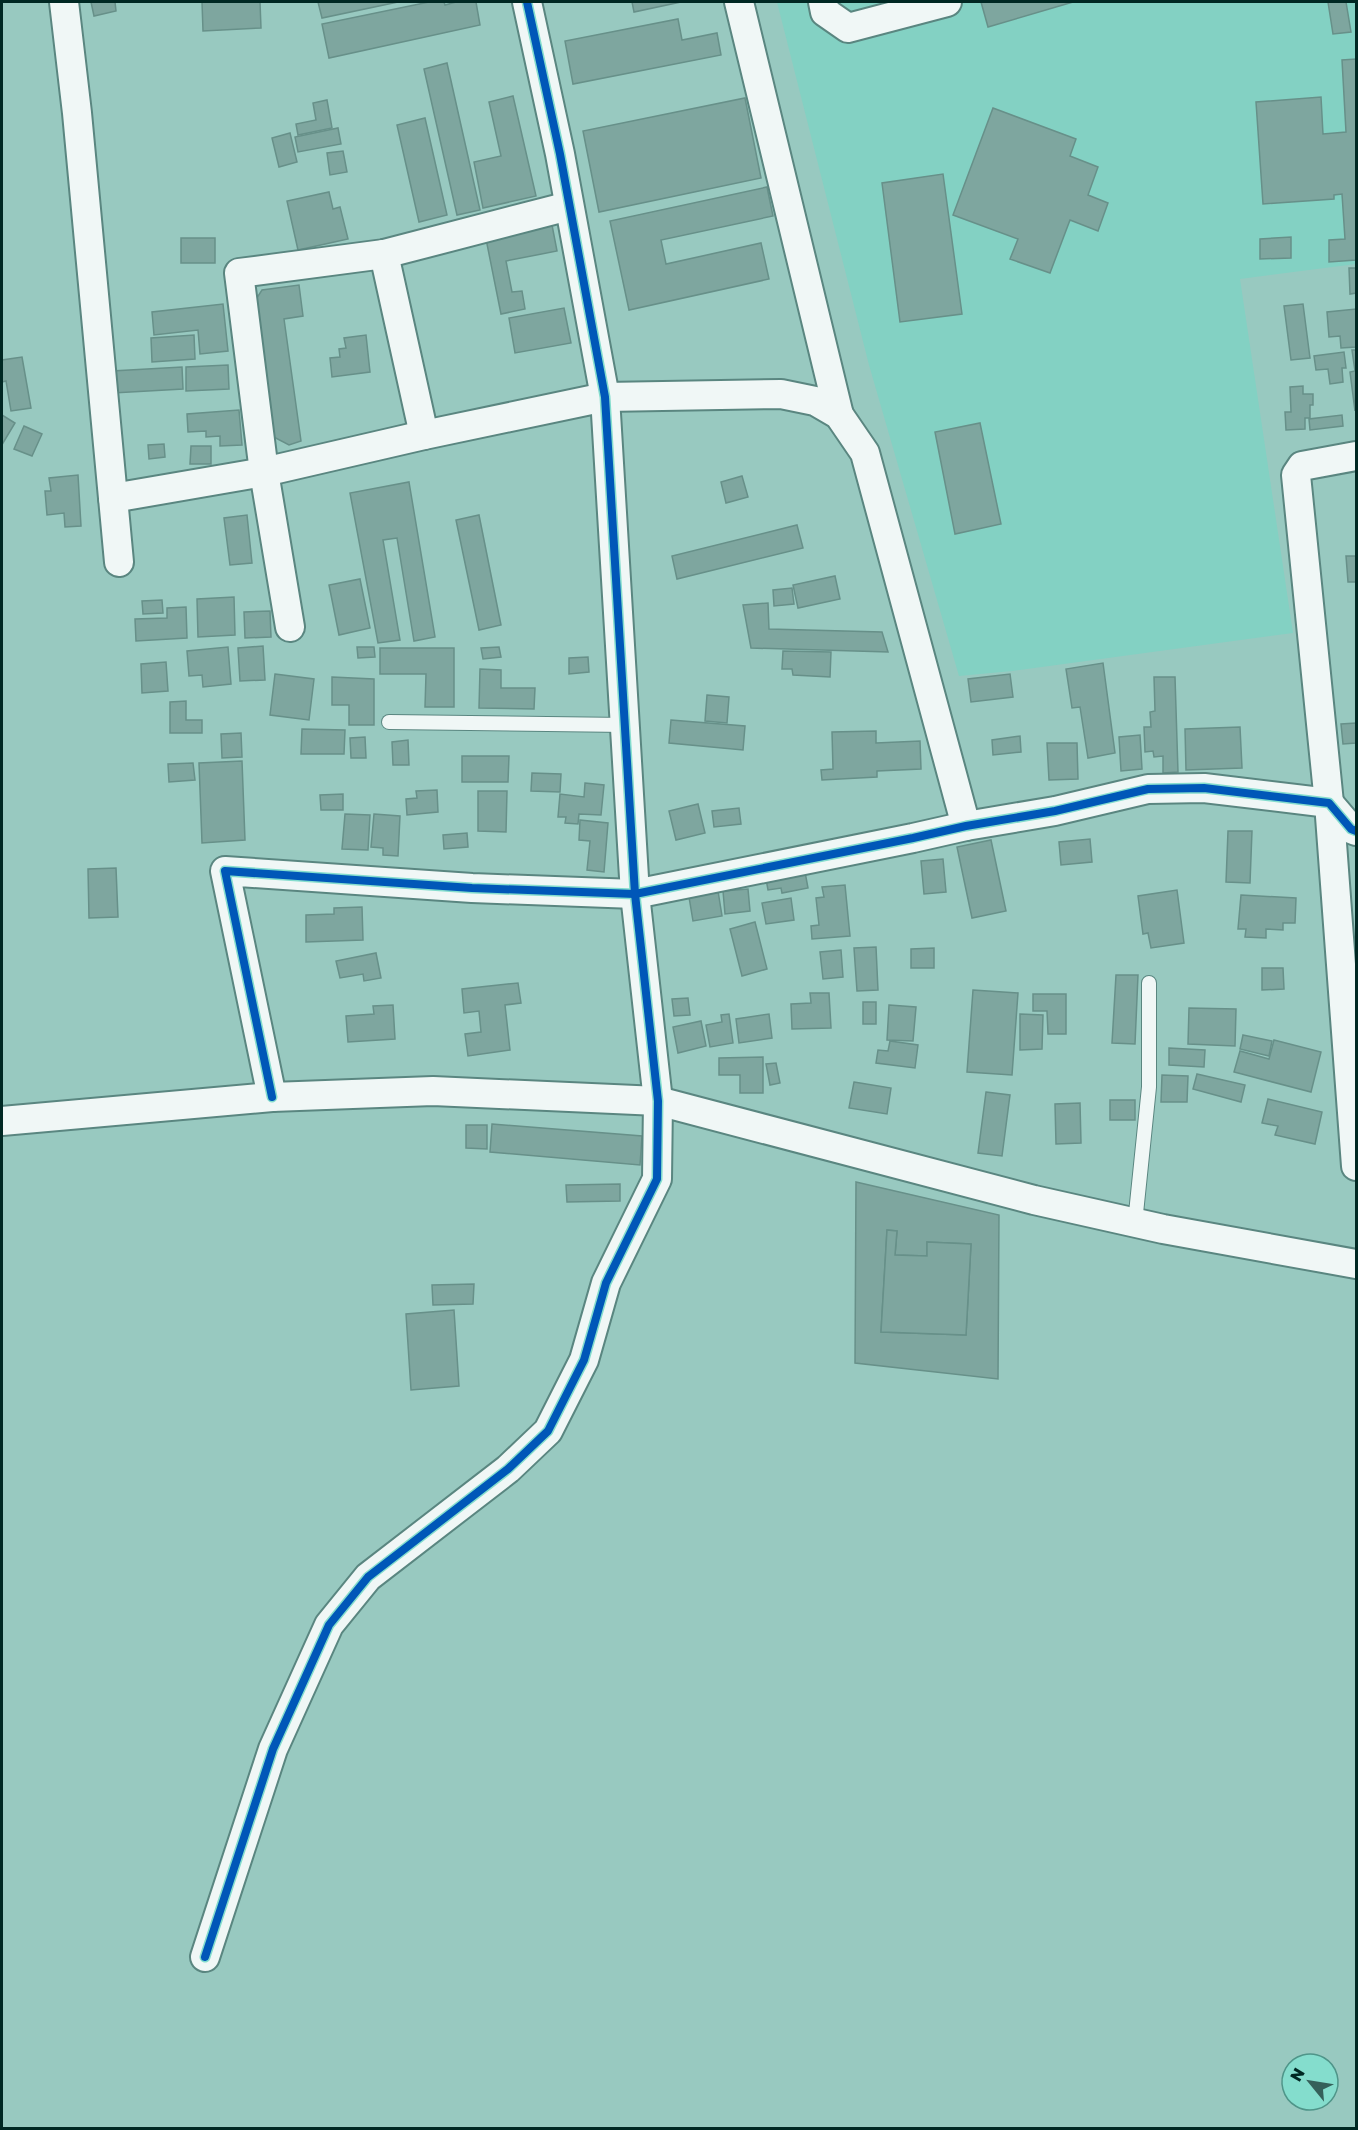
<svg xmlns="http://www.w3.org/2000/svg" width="1358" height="2130" font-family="'Golos Text',sans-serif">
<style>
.built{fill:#83d1c3}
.building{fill:#7ea69f;stroke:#679089;stroke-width:1.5;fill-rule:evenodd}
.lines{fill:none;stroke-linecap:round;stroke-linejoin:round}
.lane-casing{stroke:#5a8680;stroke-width:16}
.street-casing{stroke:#5a8680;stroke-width:32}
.lane{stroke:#f0f7f6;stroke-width:14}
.street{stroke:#f0f7f6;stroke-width:28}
.cycleway-casing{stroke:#84ddcd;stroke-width:11}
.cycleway{stroke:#0057b8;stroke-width:8}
</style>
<rect width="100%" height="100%" fill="#98c9c0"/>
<!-- built -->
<path class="built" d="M777,2H1356V264L1240,279L1293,633L1012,671L959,676L869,365Z"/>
<!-- building -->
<g class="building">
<path d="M91,2H115L116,11L94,16Z"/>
<path d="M202,2H260L261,28L203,31Z"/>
<path d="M318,2H398L322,18Z"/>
<path d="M429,2H444L445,5L456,2H476L480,25L329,58L322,24Z"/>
<path d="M632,2H681L634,12Z"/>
<path d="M981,2H1073L988,27Z"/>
<path d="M1328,2H1346L1351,32L1333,34Z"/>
<path d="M678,19L682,40L717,33L721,55L573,84L565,41Z"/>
<path d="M1356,59V260L1329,262V240L1345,239L1342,194L1334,195V199L1263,204L1256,102L1321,97L1323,134L1346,132L1342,60Z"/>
<path d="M447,63L480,210L457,215L424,69Z"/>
<path d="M513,96L536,196L483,208L474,162L501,156L489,102Z"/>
<path d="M745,98L761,178L599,212L583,131Z"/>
<path d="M327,100L332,128L298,135L296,124L316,120L313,103Z"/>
<path d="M993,108L1076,139L1070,156L1098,167L1088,195L1108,203L1098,231L1070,220L1050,273L1010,259L1018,239L953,215Z"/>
<path d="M425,118L447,215L419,222L397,125Z"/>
<path d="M338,128L341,144L298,152L295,137Z"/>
<path d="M290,133L297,162L279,167L272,138Z"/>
<path d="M343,151L347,172L330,175L327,153Z"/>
<path d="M943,174L962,314L900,322L882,183Z"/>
<path d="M767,187L773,216L661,240L666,264L761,243L769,279L629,310L610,221Z"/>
<path d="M329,192L333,209L340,207L348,239L298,250L287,201Z"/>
<path d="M552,225L557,251L506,261L512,292L522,291L525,309L501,314L486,239Z"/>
<path d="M1291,237V258L1260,259V239Z"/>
<rect x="181" y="238" width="34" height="25"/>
<path d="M1349,268H1356V293L1350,294Z"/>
<path d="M299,285L303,316L284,319L301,441L289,445L268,434L249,310L262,290Z"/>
<path d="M223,304L228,351L200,354L198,330L154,335L152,312Z"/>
<path d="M1303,304L1310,358L1291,360L1284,306Z"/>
<path d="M564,308L571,343L515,353L509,318Z"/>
<path d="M1356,309V347L1341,348L1340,336L1329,337L1327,312Z"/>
<path d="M194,335L195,359L152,362L151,338Z"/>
<path d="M366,335L370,372L332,377L330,358L340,357L339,349L346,348L344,338Z"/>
<path d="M1352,350H1356L1355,411L1350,372L1355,371Z"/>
<path d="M1344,352L1346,368H1342L1343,382L1330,384L1328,369L1316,370L1314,356Z"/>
<path d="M22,357L31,408L11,411L6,381L2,382V360Z"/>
<path d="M228,365L229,389L186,391V367Z"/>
<path d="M182,367L183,389L113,393L112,371Z"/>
<path d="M1303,386V394H1313V405H1310V418H1305V429L1286,430L1285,412H1291L1290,387Z"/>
<path d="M239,410L242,445L220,446V436L206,437V431L188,432L187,414Z"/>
<path d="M2,415L15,423L3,443L2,442Z"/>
<path d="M1342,415L1343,426L1310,430L1309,419Z"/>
<path d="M980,423L1001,524L955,534L935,432Z"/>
<path d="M24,426L42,434L32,456L14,449Z"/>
<path d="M164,444L165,457L149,459L148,445Z"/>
<path d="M191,446H211V464H190Z"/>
<path d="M78,475L81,526L65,527L64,513L47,515L45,491H51L49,478Z"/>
<path d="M742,476L748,497L726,503L721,482Z"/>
<path d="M409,482L435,637L414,641L397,538L383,540L400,640L378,643L350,493Z"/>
<path d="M247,515L252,563L230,565L224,518Z"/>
<path d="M479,515L501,625L479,630L456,520Z"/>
<path d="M797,525L803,548L677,579L672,556Z"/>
<path d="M1346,556H1356V582H1348Z"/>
<path d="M835,576L840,599L798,608L793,585Z"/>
<path d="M360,579L370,628L339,635L329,585Z"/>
<path d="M792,588L794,604L774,606L773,590Z"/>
<path d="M234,597L235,635L198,637L197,599Z"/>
<path d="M162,600L163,613L143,614L142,601Z"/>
<path d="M768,603L769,629L882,632L888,652L751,648L743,605Z"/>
<path d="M186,607L187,638L136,641L135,619L167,618V608Z"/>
<path d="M270,611L271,637L245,638L244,612Z"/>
<path d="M263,646L265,680L240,681L238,648Z"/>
<path d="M228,647L231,684L203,687L202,675L189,676L187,651Z"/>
<path d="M357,647H374L375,657L358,658Z"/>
<path d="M499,647L501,657L483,659L481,648Z"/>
<path d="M380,648H454V707H425L426,674H380Z"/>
<path d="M783,651L831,652L830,677L793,675L792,669H782Z"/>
<path d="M588,657L589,672L569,674V658Z"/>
<path d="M166,662L168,691L142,693L141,664Z"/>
<path d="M1103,663L1115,753L1088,758L1080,707L1072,708L1066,669Z"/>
<path d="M480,669L501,670V688H535L534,709L479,708Z"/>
<path d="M275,674L314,679L309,720L270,715Z"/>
<path d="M1010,674L1013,697L971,702L968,679Z"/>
<path d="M332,677L374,679V725H349V705H332Z"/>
<path d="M1154,677H1175L1178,772L1163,773V756L1154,757L1153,751L1145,752L1144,727H1151L1150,712L1155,711Z"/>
<path d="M707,695L729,697L727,723L705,721Z"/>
<path d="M186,701V720H202V733H170V702Z"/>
<path d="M671,720L745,726L743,750L669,743Z"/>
<path d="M1356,723V743L1343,744L1341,724Z"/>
<path d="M1240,727L1242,768L1186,770L1185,729Z"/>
<path d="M302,729L345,730L344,754H301Z"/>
<path d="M876,731V743L920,741L921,769L877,771V777L822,780L821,770L833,769L832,732Z"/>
<path d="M241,733L242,757L222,758L221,734Z"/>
<path d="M1140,735L1142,769L1121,771L1119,737Z"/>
<path d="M1020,736L1021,752L993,755L992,740Z"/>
<path d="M365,737L366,758H351L350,738Z"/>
<path d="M408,740L409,765H393L392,742Z"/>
<path d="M1047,743H1077L1078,779L1049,780Z"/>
<path d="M462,756H509L508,782H462Z"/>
<path d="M242,761L245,840L202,843L199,763Z"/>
<path d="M193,763L195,780L169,782L168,764Z"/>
<path d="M532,773L561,774L560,792L531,791Z"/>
<path d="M585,783L604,785L601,815L579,814L578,824L565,823L566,817H558L560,794L584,797Z"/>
<path d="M437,790L438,812L407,815L406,799L417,798L416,791Z"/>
<path d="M478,791H507L506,832L478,831Z"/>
<path d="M343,794V810H321L320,795Z"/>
<path d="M698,804L705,833L676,840L669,811Z"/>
<path d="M739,808L741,824L714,827L712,811Z"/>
<path d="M345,814L370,815L368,850L342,849Z"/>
<path d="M374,814L400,816L398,856L383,855V848L371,847Z"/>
<path d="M580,820L608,823L604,872L587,870L590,841L579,840Z"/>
<path d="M1228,831H1252L1250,883L1226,882Z"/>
<path d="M467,833L468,847L444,849L443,835Z"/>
<path d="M1090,839L1092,862L1061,865L1059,842Z"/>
<path d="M991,840L1006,911L972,918L957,847Z"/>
<path d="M943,859L946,892L924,894L921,861Z"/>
<path d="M116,868L118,917L89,918L88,869Z"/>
<path d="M805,872L808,888L782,893L781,888L768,890L766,879Z"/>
<path d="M845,885L850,936L812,939L811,926L819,925L816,898L824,897L822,887Z"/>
<path d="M748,889L750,911L725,914L723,891Z"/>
<path d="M1177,890L1184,943L1151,948L1148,933L1143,934L1138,896Z"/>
<path d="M718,891L722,916L693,921L689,897Z"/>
<path d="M1241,895L1296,898L1295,923H1283V930L1266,929V938L1245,937L1246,929H1238Z"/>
<path d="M791,898L794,920L766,924L762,903Z"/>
<path d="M362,907L363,940L306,942V915L334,914V908Z"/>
<path d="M755,922L767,969L742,976L730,929Z"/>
<path d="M876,947L878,990L857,991L854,948Z"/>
<path d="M934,948V968H911V949Z"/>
<path d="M841,950L843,977L823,979L820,952Z"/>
<path d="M376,953L381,978L364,981L363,974L340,978L336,961Z"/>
<path d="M1262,968H1283L1284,989L1262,990Z"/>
<path d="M1116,975H1138L1135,1044L1112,1043Z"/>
<path d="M518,983L521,1003L505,1005L510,1050L468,1056L465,1034L481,1032L479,1011L464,1013L462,989Z"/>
<path d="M973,990L1018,993L1012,1075L967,1072Z"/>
<path d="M810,993H829L831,1028L792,1029L791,1004L811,1003Z"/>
<path d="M1033,994H1066V1034H1048L1047,1011H1033Z"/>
<path d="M688,998L690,1015L674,1016L672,999Z"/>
<rect x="863" y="1002" width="13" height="22"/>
<path d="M393,1005L395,1039L348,1042L346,1016L374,1014L373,1006Z"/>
<path d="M889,1005L916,1007L913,1041L887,1040Z"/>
<path d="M1189,1008L1236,1009L1235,1046L1188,1044Z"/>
<path d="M729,1014L733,1043L710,1047L706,1025L722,1022L721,1015Z"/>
<path d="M769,1014L772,1038L739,1043L736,1019Z"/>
<path d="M1020,1014L1043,1015L1042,1049L1020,1050Z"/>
<path d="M701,1021L706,1046L678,1053L673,1027Z"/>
<path d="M1243,1035L1272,1041L1269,1056L1240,1049Z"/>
<path d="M1274,1040L1321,1052L1311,1092L1234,1072L1240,1051L1269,1059Z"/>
<path d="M890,1041L918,1045L915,1068L876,1063L878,1050L888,1051Z"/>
<path d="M1169,1048L1205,1050L1204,1067L1169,1065Z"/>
<path d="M763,1057V1093H740V1075H719V1058Z"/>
<path d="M776,1063L780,1083L770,1085L766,1064Z"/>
<path d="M1197,1074L1245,1085L1241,1102L1193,1089Z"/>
<path d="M1162,1075L1188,1076L1187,1102H1161Z"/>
<path d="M854,1082L891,1088L887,1114L849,1108Z"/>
<path d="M986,1092L1010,1095L1002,1156L978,1153Z"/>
<path d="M1268,1099L1322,1112L1315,1144L1275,1135L1278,1126L1262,1123Z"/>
<rect x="1110" y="1100" width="25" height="20"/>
<path d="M1080,1103L1081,1143L1056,1144L1055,1104Z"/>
<path d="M492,1124L642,1136L640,1165L490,1152Z"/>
<path d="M466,1125H487V1149L466,1148Z"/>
<path d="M856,1182L999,1215L998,1379L855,1363ZM887,1230L897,1231L895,1255L927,1256V1242L971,1244L966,1335L881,1332Z"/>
<path d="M620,1184V1201L567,1202L566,1185Z"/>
<path d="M887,1230L897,1231L895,1255L927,1256V1242L971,1244L966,1335L881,1332Z"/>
<path d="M474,1284L473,1304L433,1305L432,1285Z"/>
<path d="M454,1310L459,1386L411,1390L406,1314Z"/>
</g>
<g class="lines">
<!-- lane casing -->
<g class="lane-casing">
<g id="lane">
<path d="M389,722L626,725"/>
<path d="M1135,1223L1149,1087V983"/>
</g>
</g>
<!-- street casing -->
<g class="street-casing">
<g id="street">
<path d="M64,2L77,113L119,562"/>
<path d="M739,2L839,415"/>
<path d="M823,2L825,12L848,28L947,2"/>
<path d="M384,254L424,435"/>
<path d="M1356,456L1302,466L1296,475L1329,803L1356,1166"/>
<path d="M113,498L264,472L424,435L605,397L781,394L815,401L839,415L865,453L966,826"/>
<path d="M290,627L264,472L239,273L384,254L569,206"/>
<path d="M272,1097L225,871L472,888L635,894L913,838L966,826L1055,811L1148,789L1204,788L1329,803L1351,829L1356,831"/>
<path d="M2,1121L272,1097L433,1091L658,1101L1034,1200L1163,1229L1356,1264"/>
<path d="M205,1957L273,1749L329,1625L368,1577L508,1469L548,1431L584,1360L606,1283L657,1179L658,1101L635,894L605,397L560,154L527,2"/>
</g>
</g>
<!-- lane -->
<use href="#lane" class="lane"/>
<!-- street -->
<use href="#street" class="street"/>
<!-- cycleway casing -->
<g class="cycleway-casing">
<g id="cycleway">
<path d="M272,1097L225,871L472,888L635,894L913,838L966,826L1055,811L1148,789L1204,788L1329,803L1351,829L1356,831"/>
<path d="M205,1957L273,1749L329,1625L368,1577L508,1469L548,1431L584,1360L606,1283L657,1179L658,1101L635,894L605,397L560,154L527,2"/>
</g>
</g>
<!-- cycleway -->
<use href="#cycleway" class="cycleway"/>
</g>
<!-- border -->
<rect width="1358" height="2130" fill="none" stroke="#002823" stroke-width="6"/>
<!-- north arrow -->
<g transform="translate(1310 2082) rotate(300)"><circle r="28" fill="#84ddcd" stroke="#4f9589" stroke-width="1.5"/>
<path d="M0-4.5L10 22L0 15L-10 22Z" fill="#35605a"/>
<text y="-9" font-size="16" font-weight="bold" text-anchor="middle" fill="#002823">N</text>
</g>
</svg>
